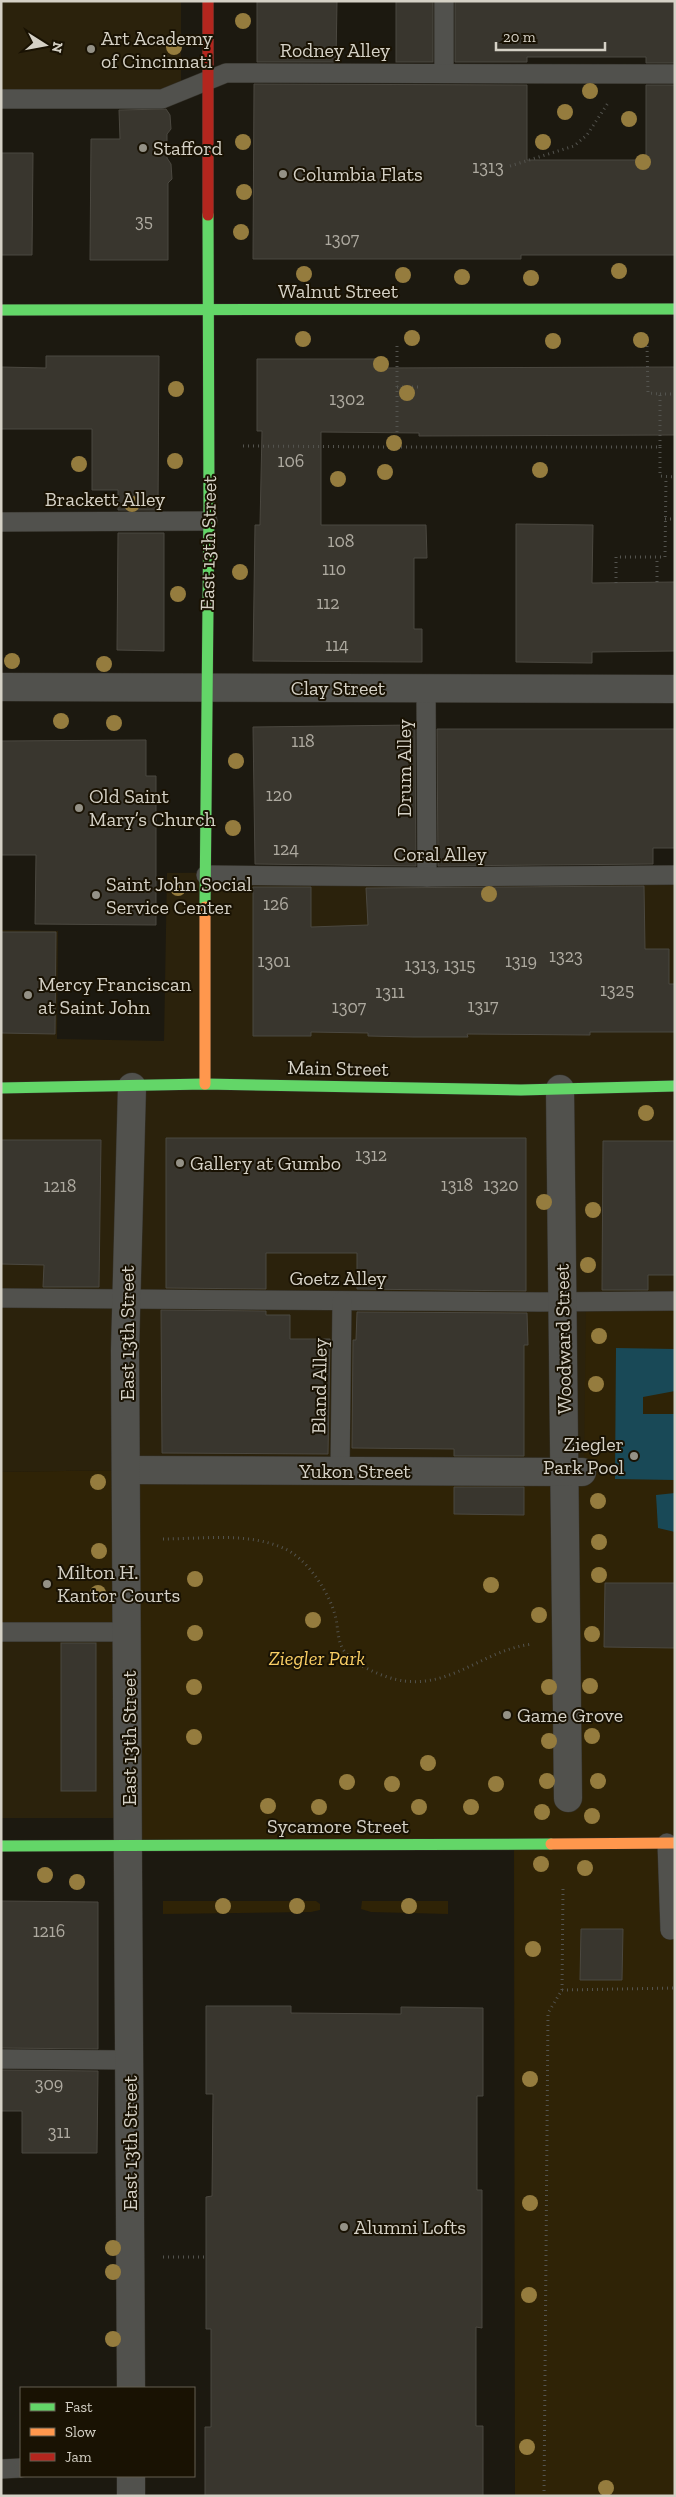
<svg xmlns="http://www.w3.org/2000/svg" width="676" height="2497" font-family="'Zilla Slab',serif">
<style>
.built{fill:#2b220c}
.green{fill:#2f2306}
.water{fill:#194957}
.building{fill:#39362e;stroke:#4b4840}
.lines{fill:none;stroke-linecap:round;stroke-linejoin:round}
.lane-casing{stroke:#35322a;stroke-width:20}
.street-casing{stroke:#35322a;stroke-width:29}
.fast-casing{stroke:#35322a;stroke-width:12}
.slow-casing{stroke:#35322a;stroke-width:12}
.jam-casing{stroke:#35322a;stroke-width:12}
.path{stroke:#53534e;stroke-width:3;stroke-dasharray:1 4;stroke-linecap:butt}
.lane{stroke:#51514d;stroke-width:19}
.street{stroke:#51514d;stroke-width:28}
.fast{stroke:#63d668;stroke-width:11}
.slow{stroke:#ff974d;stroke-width:11}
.jam{stroke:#b3261e;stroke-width:11}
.tree{fill:#957c3e}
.poi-dot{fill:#949186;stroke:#191203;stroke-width:2}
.labels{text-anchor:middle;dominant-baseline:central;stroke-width:4;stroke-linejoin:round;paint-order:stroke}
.number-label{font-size:18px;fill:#aeaaa0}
.poi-label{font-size:20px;fill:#d5d1c6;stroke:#191203;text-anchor:start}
.street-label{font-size:20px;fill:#d5d1c6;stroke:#191203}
.park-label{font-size:20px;font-style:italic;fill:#f8cd64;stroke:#191203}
</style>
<rect width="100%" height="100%" fill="#1c1910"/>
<!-- built -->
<g class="built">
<path d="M1,1H181V97L1,96Z"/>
<path d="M675,869V1301L584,1472L127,1470L1,1472V930L58,931L57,1039L164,1041L167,873Z"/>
<path d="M1,1622L118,1623V1818H1Z"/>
</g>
<!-- green -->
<g class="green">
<path d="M675,1301V2496H515L514,1844L128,1846L117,1623L1,1622V1472L127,1470L584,1472L586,1302Z"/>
<path d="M163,1901H316L320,1904V1910L311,1912L163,1914Z"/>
<path d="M362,1901H448V1914L371,1912L361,1909Z"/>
</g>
<!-- water -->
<g class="water">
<path d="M616,1348L675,1349V1391L643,1397V1414H675V1480L615,1479Z"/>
<path d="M675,1493V1532L658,1528L656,1495Z"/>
</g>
<!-- building -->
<g class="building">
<path d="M257,1H337L336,62H257Z"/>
<rect x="396" y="1" width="37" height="61"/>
<path d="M455,1H675V63H646V57H527V62H455Z"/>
<path d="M254,84L527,85V160H646V85H675V255H521V259H253Z"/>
<path d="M166,109L170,115L171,129L167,134V158L171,164L172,179L168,183V260H90L91,139H120L119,110Z"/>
<path d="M1,153H33L32,255H1Z"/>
<path d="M46,356H159L158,510H118V490H92V429H1V367L46,368Z"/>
<path d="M257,359H375L374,368L675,367V435L419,436V433L321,432V525H426L427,558H414V629H422V662L253,661L255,525H260L262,431H257Z"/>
<path d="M516,524L593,525L592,583L675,582V651L592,652V663L516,662Z"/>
<path d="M118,533H164V651L117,650Z"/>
<path d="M412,725V729H415L416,866L255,864L253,727Z"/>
<path d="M437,729H675V848H653V864L438,866Z"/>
<path d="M146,740V776H156V925L35,924L36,855H1V741Z"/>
<path d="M644,886L645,949H669V984H675V1032H590V1035L467,1034L468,1037H413L368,1036V1033L311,1032V1036H253V887H311V927L368,925L366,888Z"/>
<path d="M1,932H56L55,1034L1,1033Z"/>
<path d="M166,1138H526V1291L357,1289V1253H266V1289L166,1288Z"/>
<path d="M1,1140H101L99,1287H43L44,1265L1,1264Z"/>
<path d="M603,1141H675V1275H648V1290H602Z"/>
<path d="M161,1310L266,1311V1315H290V1339H330L328,1454L162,1453Z"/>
<path d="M357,1312L527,1313L528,1345H524V1456H454V1449L352,1448L353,1340H356Z"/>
<path d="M454,1487H524V1515L454,1514Z"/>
<path d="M605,1583H675V1648L604,1647Z"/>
<rect x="61" y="1643" width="35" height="148"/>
<path d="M1,1901L98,1902V2049L1,2048Z"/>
<path d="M581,1929H623L622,1980H580Z"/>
<path d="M206,2006H291V2013L401,2014V2007L483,2008V2096H477V2190H482V2328L476,2327V2426H483V2496H205V2427H211V2329H206V2197L212,2196L213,2094H206Z"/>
<path d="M1,2070L98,2071L97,2153H22V2111H1Z"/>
</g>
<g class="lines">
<!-- lane casing -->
<g class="lane-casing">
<g id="lane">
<path d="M444,72V1"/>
<path d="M1,99H162L226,73L675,74"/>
<path d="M1,522L208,521"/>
<path d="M426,688L427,877"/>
<path d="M206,875L427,877L675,875"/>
<path d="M1,1298L539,1302L675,1301"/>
<path d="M340,1471L342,1301"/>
<path d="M1,1632H129"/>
<path d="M667,1843L670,1930"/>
<path d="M1,2059L129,2060"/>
<path d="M1,2469L21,2468"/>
</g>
</g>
<!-- street casing -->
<g class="street-casing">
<g id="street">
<path d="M1,687L675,689"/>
<path d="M560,1089L568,1798"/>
<path d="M127,1470L582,1472"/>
<path d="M131,2388L125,1351L132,1087"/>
<path d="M131,2476V2496"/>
</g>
</g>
<!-- fast casing -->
<g class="fast-casing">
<g id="fast">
<path d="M1,310L675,309"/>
<path d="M205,907L209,506L208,215"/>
<path d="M1,1088L205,1084L521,1090L675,1086"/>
<path d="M1,1846L551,1844"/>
</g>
</g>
<!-- slow casing -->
<g class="slow-casing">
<g id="slow">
<path d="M205,1084V907"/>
<path d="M551,1844L675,1843"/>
</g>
</g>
<!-- jam casing -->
<g class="jam-casing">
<path id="jam" d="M208,1V215"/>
</g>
<!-- path -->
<g class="path">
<path d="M510,166L574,146L587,135L608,103"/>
<path d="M397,346V447H660V394L648,393L647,345"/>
<path d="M397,387H419"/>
<path d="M660,394H671"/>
<path d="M243,446L397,447"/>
<path d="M660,447V476L675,477"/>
<path d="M665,519H675"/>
<path d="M657,582V557"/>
<path d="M616,583V557H665L666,477"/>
<path d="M163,1539C202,1539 247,1532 283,1548C306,1557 329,1592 335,1615C338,1625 337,1635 341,1645C347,1663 386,1679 404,1681C454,1687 485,1649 533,1644"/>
<path d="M562,1990L675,1988"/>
<path d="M163,2257H206"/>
<path d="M544,2496L548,2013L562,1990L563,1888"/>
</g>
<!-- lane -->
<use href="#lane" class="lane"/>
<!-- street -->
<use href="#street" class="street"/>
<!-- fast -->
<use href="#fast" class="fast"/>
<!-- slow -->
<use href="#slow" class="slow"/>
<!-- jam -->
<use href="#jam" class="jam"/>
</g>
<!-- trees -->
<g class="tree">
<circle cx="243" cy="21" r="8"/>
<circle cx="174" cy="47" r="8"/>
<circle cx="590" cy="91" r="8"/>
<circle cx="565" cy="112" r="8"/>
<circle cx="629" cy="119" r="8"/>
<circle cx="243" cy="142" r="8"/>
<circle cx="543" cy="142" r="8"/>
<circle cx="643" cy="162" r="8"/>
<circle cx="244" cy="192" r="8"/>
<circle cx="241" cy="232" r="8"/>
<circle cx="619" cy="271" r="8"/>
<circle cx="304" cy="274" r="8"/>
<circle cx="403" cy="275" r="8"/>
<circle cx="462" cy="277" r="8"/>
<circle cx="531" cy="278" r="8"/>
<circle cx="412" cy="338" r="8"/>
<circle cx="303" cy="339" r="8"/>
<circle cx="641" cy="340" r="8"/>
<circle cx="553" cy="341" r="8"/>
<circle cx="381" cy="364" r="8"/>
<circle cx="176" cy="389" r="8"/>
<circle cx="407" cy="393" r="8"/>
<circle cx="394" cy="443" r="8"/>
<circle cx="175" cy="461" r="8"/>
<circle cx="79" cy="464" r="8"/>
<circle cx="540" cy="470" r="8"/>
<circle cx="385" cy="472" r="8"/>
<circle cx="338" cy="479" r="8"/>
<circle cx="132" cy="504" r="8"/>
<circle cx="240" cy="572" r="8"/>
<circle cx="178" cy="594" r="8"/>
<circle cx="12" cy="661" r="8"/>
<circle cx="104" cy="664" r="8"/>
<circle cx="61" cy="721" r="8"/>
<circle cx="114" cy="723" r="8"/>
<circle cx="236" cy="761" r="8"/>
<circle cx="233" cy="828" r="8"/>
<circle cx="178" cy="888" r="8"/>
<circle cx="489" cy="894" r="8"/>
<circle cx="646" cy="1113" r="8"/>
<circle cx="544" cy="1202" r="8"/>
<circle cx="593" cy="1210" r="8"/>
<circle cx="588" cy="1265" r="8"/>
<circle cx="599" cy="1336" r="8"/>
<circle cx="596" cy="1384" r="8"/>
<circle cx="98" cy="1482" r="8"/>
<circle cx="598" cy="1501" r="8"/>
<circle cx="599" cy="1542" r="8"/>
<circle cx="99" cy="1551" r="8"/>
<circle cx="599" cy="1575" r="8"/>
<circle cx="195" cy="1579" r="8"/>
<circle cx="491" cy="1585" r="8"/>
<circle cx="98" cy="1593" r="8"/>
<circle cx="539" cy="1615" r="8"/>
<circle cx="313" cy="1620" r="8"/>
<circle cx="195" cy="1633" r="8"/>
<circle cx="592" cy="1634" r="8"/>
<circle cx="590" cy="1686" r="8"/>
<circle cx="194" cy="1687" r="8"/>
<circle cx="549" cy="1687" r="8"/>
<circle cx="592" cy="1736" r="8"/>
<circle cx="194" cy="1737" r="8"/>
<circle cx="549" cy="1741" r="8"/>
<circle cx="428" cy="1763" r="8"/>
<circle cx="547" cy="1781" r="8"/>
<circle cx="598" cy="1781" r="8"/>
<circle cx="347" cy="1782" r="8"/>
<circle cx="392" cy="1784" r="8"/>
<circle cx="496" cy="1784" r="8"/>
<circle cx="268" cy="1806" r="8"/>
<circle cx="319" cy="1807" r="8"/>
<circle cx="419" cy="1807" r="8"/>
<circle cx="471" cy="1807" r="8"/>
<circle cx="542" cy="1812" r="8"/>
<circle cx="592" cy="1816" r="8"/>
<circle cx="541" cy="1864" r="8"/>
<circle cx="585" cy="1868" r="8"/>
<circle cx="45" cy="1875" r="8"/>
<circle cx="77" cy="1882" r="8"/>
<circle cx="223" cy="1906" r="8"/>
<circle cx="297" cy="1906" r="8"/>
<circle cx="409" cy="1906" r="8"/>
<circle cx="533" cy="1949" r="8"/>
<circle cx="530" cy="2079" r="8"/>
<circle cx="530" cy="2203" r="8"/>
<circle cx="113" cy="2248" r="8"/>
<circle cx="113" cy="2272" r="8"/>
<circle cx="529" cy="2295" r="8"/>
<circle cx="113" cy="2339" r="8"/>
<circle cx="527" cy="2447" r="8"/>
<circle cx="606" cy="2488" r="8"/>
</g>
<!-- markers -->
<g class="poi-dot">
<circle cx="91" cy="49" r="5"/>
<circle cx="143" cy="148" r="5"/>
<circle cx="283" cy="174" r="5"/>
<circle cx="79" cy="808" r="5"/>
<circle cx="96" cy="895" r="5"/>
<circle cx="28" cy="995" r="5"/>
<circle cx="180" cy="1163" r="5"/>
<circle cx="634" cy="1456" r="5"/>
<circle cx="47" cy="1584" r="5"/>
<circle cx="507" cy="1715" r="5"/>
<circle cx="344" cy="2227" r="5"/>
</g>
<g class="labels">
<!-- number labels -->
<g class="number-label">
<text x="488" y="167">1313</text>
<text x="144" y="221">35</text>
<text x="342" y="239">1307</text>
<text x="347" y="399">1302</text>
<text x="291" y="461">106</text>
<text x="341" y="541">108</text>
<text x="334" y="569">110</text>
<text x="328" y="603">112</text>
<text x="337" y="645">114</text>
<text x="303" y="741">118</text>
<text x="279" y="795">120</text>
<text x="286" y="849">124</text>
<text x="276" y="904">126</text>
<text x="566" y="956">1323</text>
<text x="274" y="961">1301</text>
<text x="521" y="961">1319</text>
<text x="440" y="965">1313, 1315</text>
<text x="617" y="990">1325</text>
<text x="390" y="992">1311</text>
<text x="483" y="1006">1317</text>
<text x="349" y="1007">1307</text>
<text x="371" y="1155">1312</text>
<text x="457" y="1185">1318</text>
<text x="501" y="1185">1320</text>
<text x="60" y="1186">1218</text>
<text x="49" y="1931">1216</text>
<text x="49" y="2084">309</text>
<text x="59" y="2132">311</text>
</g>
<!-- poi labels -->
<g class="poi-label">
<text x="101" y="38">Art Academy<tspan x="101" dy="23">of Cincinnati</tspan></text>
<text x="153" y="148">Stafford</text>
<text x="293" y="174">Columbia Flats</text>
<text x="89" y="796">Old Saint<tspan x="89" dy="23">Mary’s Church</tspan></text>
<text x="106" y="884">Saint John Social<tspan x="106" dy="23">Service Center</tspan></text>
<text x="38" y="984">Mercy Franciscan<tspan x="38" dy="23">at Saint John</tspan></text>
<text x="190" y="1163">Gallery at Gumbo</text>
<text x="624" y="1444" text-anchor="end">Ziegler<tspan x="624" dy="23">Park Pool</tspan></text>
<text x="57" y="1572">Milton H.<tspan x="57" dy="23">Kantor Courts</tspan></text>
<text x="517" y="1715">Game Grove</text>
<text x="354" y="2227">Alumni Lofts</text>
</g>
<!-- street labels -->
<g class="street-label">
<text x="335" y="50">Rodney Alley</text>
<text x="338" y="291">Walnut Street</text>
<text x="105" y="499">Brackett Alley</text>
<text transform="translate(208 543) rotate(-89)">East 13th Street</text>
<text x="338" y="688">Clay Street</text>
<text transform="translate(404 768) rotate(-90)">Drum Alley</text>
<text x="440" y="854">Coral Alley</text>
<text transform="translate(338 1068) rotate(1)">Main Street</text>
<text x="338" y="1278">Goetz Alley</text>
<text transform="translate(127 1333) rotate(-90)">East 13th Street</text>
<text transform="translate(563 1339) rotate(-91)">Woodward Street</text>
<text transform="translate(319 1386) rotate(-89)">Bland Alley</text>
<text x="355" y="1471">Yukon Street</text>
<text transform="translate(129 1738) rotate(-90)">East 13th Street</text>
<text x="338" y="1826">Sycamore Street</text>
<text transform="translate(130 2143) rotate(-90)">East 13th Street</text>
</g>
<!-- park labels -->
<g class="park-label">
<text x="317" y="1658">Ziegler Park</text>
</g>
</g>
<!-- border -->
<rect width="676" height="2497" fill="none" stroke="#d5d1c6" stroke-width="5"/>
<!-- legend -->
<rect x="20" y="2387" width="175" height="90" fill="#191203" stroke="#645e51"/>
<rect x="30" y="2403" width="25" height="8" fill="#63d668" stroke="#645e51"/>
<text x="65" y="2412" font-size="15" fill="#d5d1c6">Fast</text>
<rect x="30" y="2428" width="25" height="8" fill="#ff974d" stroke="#645e51"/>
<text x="65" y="2437" font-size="15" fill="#d5d1c6">Slow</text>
<rect x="30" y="2453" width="25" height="8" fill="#b3261e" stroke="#645e51"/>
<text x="65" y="2462" font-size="15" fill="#d5d1c6">Jam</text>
<!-- north arrow -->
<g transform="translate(45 45) rotate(101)" stroke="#191203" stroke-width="4" paint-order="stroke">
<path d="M0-4L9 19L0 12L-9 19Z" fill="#d5d1c6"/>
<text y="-8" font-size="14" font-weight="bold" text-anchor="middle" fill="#d5d1c6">N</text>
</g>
<!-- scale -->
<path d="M496 42v8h109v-8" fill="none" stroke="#d5d1c6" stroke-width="2.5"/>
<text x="503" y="42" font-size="15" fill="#d5d1c6" stroke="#191203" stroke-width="4" paint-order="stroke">20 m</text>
</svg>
